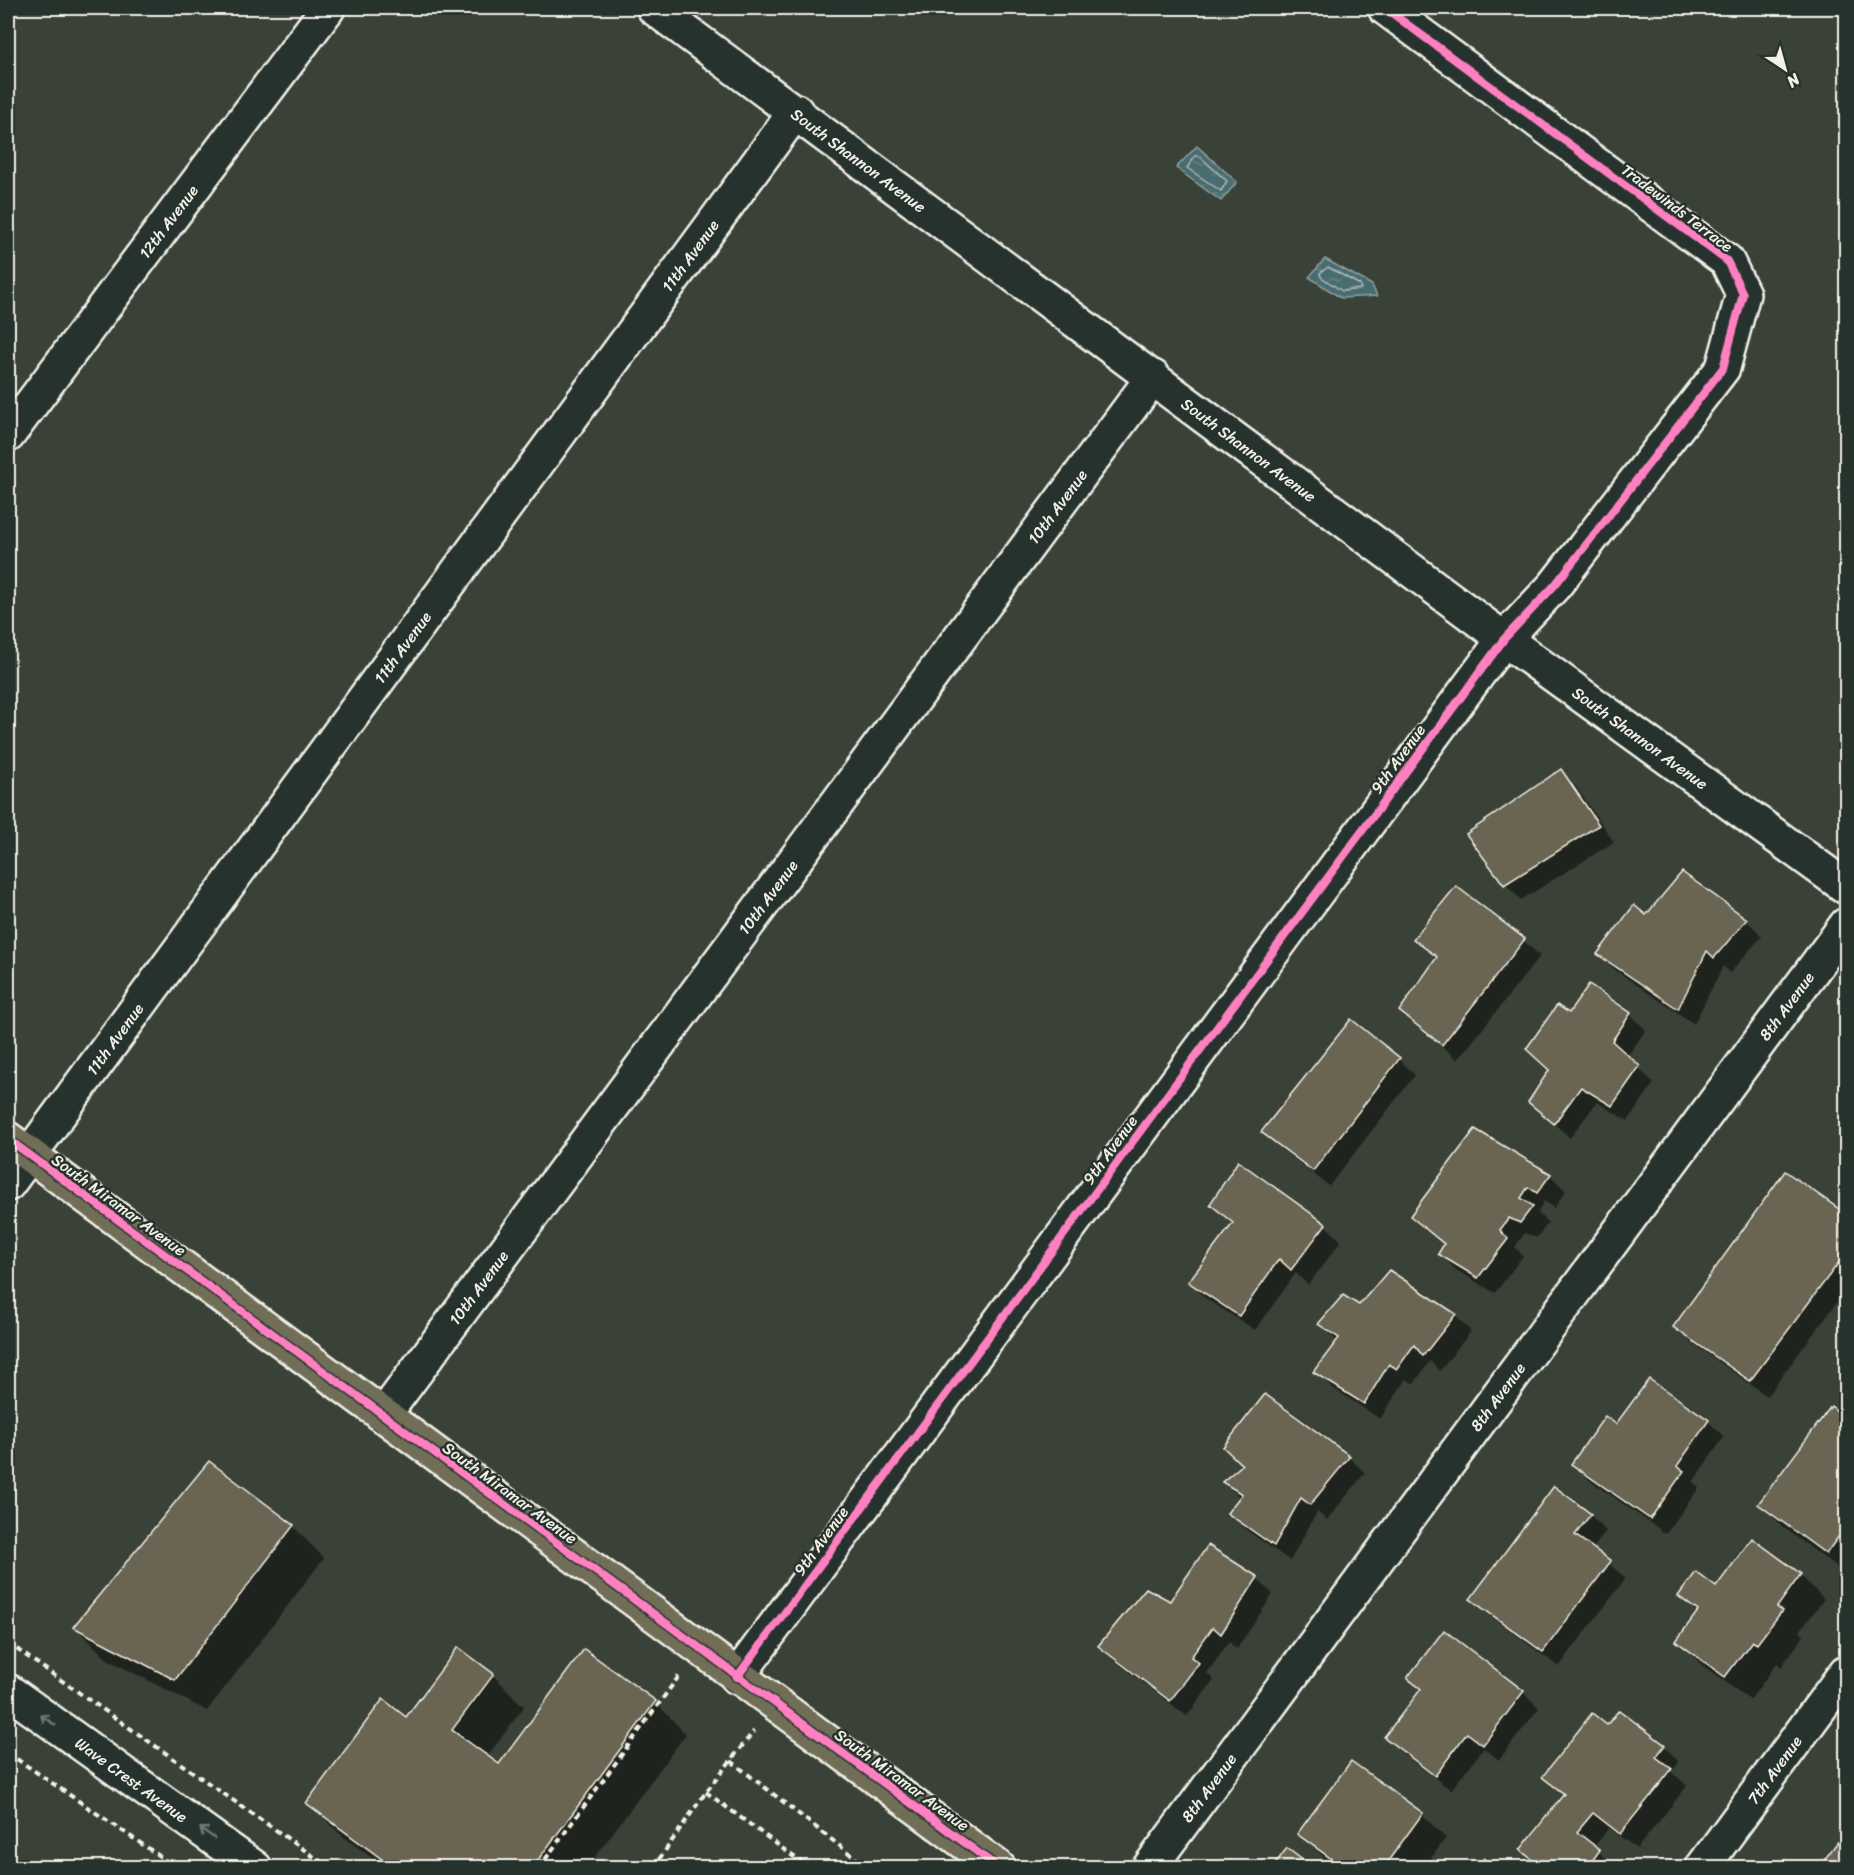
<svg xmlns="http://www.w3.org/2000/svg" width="1854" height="1875" font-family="Sriracha,sans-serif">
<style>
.water{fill:url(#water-ripples);stroke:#8ea1a1;stroke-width:1.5}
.shadow{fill:#0007}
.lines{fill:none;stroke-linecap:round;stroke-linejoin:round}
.shore{stroke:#b0bcb8;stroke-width:1.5}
.building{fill:#6a6552;stroke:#f4f1e8;stroke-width:1.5}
.minor-casing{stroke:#f4f1e8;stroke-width:38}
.major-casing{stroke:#f4f1e8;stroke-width:38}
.path{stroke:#f4f1e8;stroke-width:4;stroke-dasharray:6 4.5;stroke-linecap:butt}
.minor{stroke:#26332d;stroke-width:33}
.major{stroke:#716e59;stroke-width:33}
.cycleway-casing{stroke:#26332d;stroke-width:11}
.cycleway{stroke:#ff80c0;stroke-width:8}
.oneway{stroke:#6e766e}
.labels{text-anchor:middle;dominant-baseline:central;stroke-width:5;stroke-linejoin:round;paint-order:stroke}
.street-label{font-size:16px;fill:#f4f1e8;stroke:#26332d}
</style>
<defs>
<pattern id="water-ripples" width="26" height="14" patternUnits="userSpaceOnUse" patternTransform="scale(1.5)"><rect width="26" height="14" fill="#4a6c71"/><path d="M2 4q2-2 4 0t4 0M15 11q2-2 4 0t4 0" fill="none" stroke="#658185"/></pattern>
</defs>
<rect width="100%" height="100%" fill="#3a4238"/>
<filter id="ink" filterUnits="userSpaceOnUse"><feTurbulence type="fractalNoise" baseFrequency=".0167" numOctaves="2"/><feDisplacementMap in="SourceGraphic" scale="12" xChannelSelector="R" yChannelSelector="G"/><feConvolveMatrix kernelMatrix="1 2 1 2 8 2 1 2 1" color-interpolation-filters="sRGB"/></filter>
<g filter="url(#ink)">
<!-- water -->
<g class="water">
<path d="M1197,146L1237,182L1221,201L1176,168Z"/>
<path d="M1325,259L1372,285L1377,296L1341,298L1309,277Z"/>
</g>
<!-- shadow -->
<g class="shadow">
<path d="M1560,771L1576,787L1614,842L1521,900L1505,884Z"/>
<path d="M1456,888L1524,941L1540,956L1458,1060L1401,1011L1437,959L1415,939Z"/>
<path d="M1647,917L1746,920L1762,936L1730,973L1723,966L1694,1024L1615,970L1599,954Z"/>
<path d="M1630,1014L1646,1030L1627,1057L1654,1083L1628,1121L1597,1102L1570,1138L1530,1102L1550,1071Z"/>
<path d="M1399,1059L1415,1075L1329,1186L1279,1147L1263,1132Z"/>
<path d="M1786,1173L1846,1216V1290L1767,1396L1691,1342L1675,1327Z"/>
<path d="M1550,1175L1566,1191L1554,1208L1544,1201L1538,1213L1548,1223L1537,1238L1525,1233L1515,1247L1523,1256L1495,1293L1456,1270L1440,1254L1445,1245L1412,1216Z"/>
<path d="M1212,1203L1325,1225L1341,1241L1308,1285L1296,1273L1255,1330L1205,1298L1190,1282L1233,1224Z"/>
<path d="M1390,1272L1455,1315L1471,1331L1440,1371L1430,1361L1414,1384L1406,1379L1380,1419L1331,1387L1315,1372L1338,1342L1320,1324L1360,1307Z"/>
<path d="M1831,1408L1846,1419V1574L1784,1528L1760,1504Z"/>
<path d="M1708,1421L1724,1437L1693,1482L1699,1488L1666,1534L1589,1480L1573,1464L1617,1426Z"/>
<path d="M1349,1457L1365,1473L1327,1520L1317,1512L1290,1561L1245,1529L1229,1513L1240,1498L1224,1482Z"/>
<path d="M1554,1488L1590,1515L1606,1531L1592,1550L1626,1578L1559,1667L1488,1614L1472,1598Z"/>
<path d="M293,1526L324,1558L207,1711L107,1659L75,1627Z"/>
<path d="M1208,1547L1257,1579L1273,1594L1237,1649L1229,1642L1207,1673L1214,1680L1187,1716L1116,1662L1100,1646L1171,1603Z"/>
<path d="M1800,1575L1824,1599L1800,1631L1804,1636L1781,1667L1777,1663L1750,1700L1702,1665L1678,1641L1698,1614L1680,1596Z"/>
<path d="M493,1675L524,1707L487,1757L499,1766L655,1702L686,1734L587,1868H385L340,1834L308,1802L406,1719Z"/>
<path d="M1409,1678L1523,1692L1539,1708L1499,1760L1484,1748L1451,1790L1402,1753L1386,1737L1421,1691Z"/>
<path d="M1607,1727L1664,1746L1679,1762L1672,1772L1687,1786L1637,1849L1609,1828L1594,1847L1615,1868H1541L1522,1849L1564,1796L1544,1776Z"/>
<path d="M1351,1763L1422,1815L1446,1838L1424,1868H1335L1299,1833Z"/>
</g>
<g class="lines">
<!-- shore -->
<g class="shore">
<path d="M1195,156H1199L1227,181L1221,191L1187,168Z"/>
<path d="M1328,267L1360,285L1361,289L1342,291L1321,277L1320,273Z"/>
</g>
</g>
<!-- building -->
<g class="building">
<path d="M1561,769L1599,825L1504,885L1466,834Z"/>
<path d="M1682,872L1747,919L1714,958L1707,951L1678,1009L1597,954L1634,905L1646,915Z"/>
<path d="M1456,886L1525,939L1442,1045L1399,1011L1437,957L1413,939Z"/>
<path d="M1589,984L1631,1013L1612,1041L1640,1066L1612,1106L1581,1087L1554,1124L1528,1102L1549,1070L1526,1049L1557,1005L1569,1013Z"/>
<path d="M1351,1019L1400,1058L1313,1171L1261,1132Z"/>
<path d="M1475,1129L1551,1174L1537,1193L1528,1187L1521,1198L1533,1206L1520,1223L1509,1218L1500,1230L1508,1239L1478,1278L1438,1254L1444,1244L1410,1216Z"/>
<path d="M1238,1161L1326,1224L1291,1270L1279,1259L1239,1316L1188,1282L1233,1223L1210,1204Z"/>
<path d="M1785,1171L1846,1214V1253L1750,1381L1673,1327Z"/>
<path d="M1389,1270L1456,1314L1423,1356L1414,1345L1397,1369L1389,1364L1364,1404L1313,1372L1339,1338L1318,1324L1343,1295L1359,1305Z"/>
<path d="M1649,1379L1709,1420L1677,1466L1684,1471L1650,1519L1571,1464L1605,1416L1616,1424Z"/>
<path d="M1265,1394L1350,1456L1310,1505L1301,1498L1274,1546L1227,1513L1242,1494L1222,1482L1242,1465L1223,1447Z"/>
<path d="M1831,1406L1846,1418V1526L1826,1554L1758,1504Z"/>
<path d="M209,1461L294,1525L175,1680L73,1627Z"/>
<path d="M1554,1486L1591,1514L1575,1535L1611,1561L1543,1652L1470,1599Z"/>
<path d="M1752,1538L1801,1574L1777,1607L1782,1611L1757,1644L1752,1641L1725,1677L1676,1641L1698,1611L1678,1596L1696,1572L1716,1587Z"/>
<path d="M1208,1545L1258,1577L1221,1634L1213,1627L1191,1657L1199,1663L1170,1701L1098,1646L1146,1588L1170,1601Z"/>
<path d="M1444,1630L1524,1691L1483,1745L1467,1733L1435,1776L1384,1737L1421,1689L1407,1678Z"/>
<path d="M458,1647L494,1674L452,1730L499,1764L584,1649L656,1701L532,1868H394L306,1803L383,1699L406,1717Z"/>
<path d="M1619,1710L1665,1745L1656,1757L1672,1769L1620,1834L1593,1813L1577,1832L1600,1850L1587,1868H1543L1520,1850L1564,1794L1542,1777L1592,1713L1607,1725Z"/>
<path d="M1351,1761L1423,1813L1383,1868H1333L1337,1863L1297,1834Z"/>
<path d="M1846,1831V1868H1834L1824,1860Z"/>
<path d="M1287,1848L1313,1868H1272Z"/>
<path d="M1484,1858L1497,1868H1477Z"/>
</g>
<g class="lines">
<!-- minor casing -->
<g class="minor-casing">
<g id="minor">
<path id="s1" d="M654,8L1504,639L1846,887"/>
<path id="s2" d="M8,435L328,8"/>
<path id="s3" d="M8,1184L796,111"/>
<path id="s4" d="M383,1416L1153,377"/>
<path d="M737,1677L1504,639L1555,585L1723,368L1743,294L1727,261L1385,8"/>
<path id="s5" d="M8,1691L255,1868"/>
<path id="s6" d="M1149,1868L1846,925"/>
<path id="s7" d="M1702,1868L1846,1672"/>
</g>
</g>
<!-- major casing -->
<g class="major-casing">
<path id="major" d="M8,1139L999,1868"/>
</g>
<!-- path -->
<g class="path">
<path d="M8,1643L330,1868"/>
<path d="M8,1753L177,1868"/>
<path d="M731,1761L868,1868"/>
<path d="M706,1792L809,1868"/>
<path d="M539,1868L679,1676"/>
<path d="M653,1868L706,1792L754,1731"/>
</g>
<!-- minor -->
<use href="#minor" class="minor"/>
<!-- major -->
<use href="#major" class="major"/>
<!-- cycleway casing -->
<g class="cycleway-casing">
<g id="cycleway">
<path d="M8,1139L999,1868"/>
<path d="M737,1677L1504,639L1555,585L1723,368L1743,294L1727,261L1385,8"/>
</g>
</g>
<!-- cycleway -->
<use href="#cycleway" class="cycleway"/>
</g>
<!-- one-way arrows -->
<defs><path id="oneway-shaft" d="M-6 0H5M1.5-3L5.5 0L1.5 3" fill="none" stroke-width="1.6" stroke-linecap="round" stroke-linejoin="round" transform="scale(1.5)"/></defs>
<g class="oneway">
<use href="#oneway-shaft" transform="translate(48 1720) rotate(-145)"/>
<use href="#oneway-shaft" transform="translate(207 1833) rotate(-144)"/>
</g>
</g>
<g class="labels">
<!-- street labels -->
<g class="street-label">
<text stroke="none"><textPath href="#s1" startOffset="255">South Shannon Avenue</textPath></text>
<text transform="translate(1677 208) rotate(37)">Tradewinds Terrace</text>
<text stroke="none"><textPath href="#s2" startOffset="267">12th Avenue</textPath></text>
<text stroke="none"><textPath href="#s3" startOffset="1152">11th Avenue</textPath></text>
<text stroke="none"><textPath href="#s1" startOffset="741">South Shannon Avenue</textPath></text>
<text stroke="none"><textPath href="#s4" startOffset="1132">10th Avenue</textPath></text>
<text stroke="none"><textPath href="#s3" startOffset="666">11th Avenue</textPath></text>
<text stroke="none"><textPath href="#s1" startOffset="1227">South Shannon Avenue</textPath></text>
<text transform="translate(1398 759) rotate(-54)">9th Avenue</text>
<text stroke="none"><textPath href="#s4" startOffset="646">10th Avenue</textPath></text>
<text stroke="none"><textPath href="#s6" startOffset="1072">8th Avenue</textPath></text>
<text stroke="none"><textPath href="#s3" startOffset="180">11th Avenue</textPath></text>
<text transform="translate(1110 1150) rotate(-54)">9th Avenue</text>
<text transform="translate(119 1205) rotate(36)">South Miramar Avenue</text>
<text stroke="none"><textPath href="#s4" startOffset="160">10th Avenue</textPath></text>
<text stroke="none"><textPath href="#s6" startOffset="586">8th Avenue</textPath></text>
<text transform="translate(510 1493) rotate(36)">South Miramar Avenue</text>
<text transform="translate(821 1541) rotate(-54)">9th Avenue</text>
<text stroke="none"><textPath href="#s7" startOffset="122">7th Avenue</textPath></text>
<text stroke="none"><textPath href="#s5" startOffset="152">Wave Crest Avenue</textPath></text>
<text transform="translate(902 1780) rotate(36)">South Miramar Avenue</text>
<text stroke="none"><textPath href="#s6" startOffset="100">8th Avenue</textPath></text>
</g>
</g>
<!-- margin -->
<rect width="1854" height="1875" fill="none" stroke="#26332d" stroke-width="30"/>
<rect x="15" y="15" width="1824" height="1845" fill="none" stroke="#f4f1e8" stroke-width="2" filter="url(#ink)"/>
<!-- north arrow -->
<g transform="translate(1785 69) rotate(144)" stroke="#26332d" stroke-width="4.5" paint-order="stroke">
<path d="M0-4.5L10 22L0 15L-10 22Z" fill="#f4f1e8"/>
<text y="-9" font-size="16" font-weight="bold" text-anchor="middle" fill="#f4f1e8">N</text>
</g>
</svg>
